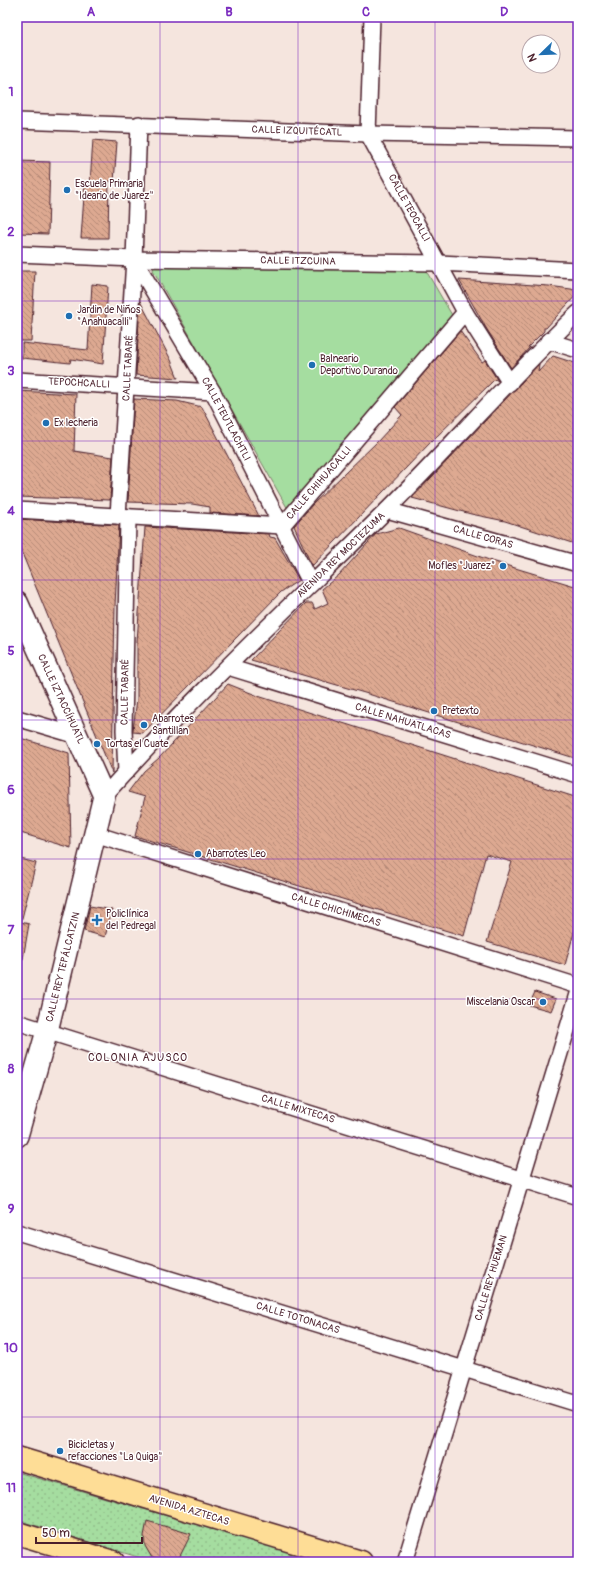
<svg xmlns="http://www.w3.org/2000/svg" width="595" height="1579" font-family="Pangolin,sans-serif">
<style>
.green{fill:url(#green-dots);stroke:#787e66}
.pitch{fill:#a5dda0;stroke:#787e66}
.building{fill:url(#building-back-hatch);stroke:#4a1f2b}
.lines{fill:none;stroke-linecap:round;stroke-linejoin:round}
.street-casing{stroke:#4a1f2b;stroke-width:18}
.secondary-casing{stroke:#4a1f2b;stroke-width:24}
.primary-casing{stroke:#4a1f2b;stroke-width:25}
.street{stroke:#fff;stroke-width:15}
.secondary{stroke:#fff;stroke-width:21}
.primary{stroke:#fedd96;stroke-width:22}
.grid{fill:none;stroke:#7b2cbf;stroke-width:1;stroke-opacity:0.55}
.poi-dot{fill:#1f6fb2;stroke:#fff;stroke-width:1.5}
.labels{text-anchor:middle;dominant-baseline:central;stroke-width:3;stroke-linejoin:round;paint-order:stroke}
.street-label{font-size:10px;fill:#4a1f2b;stroke:#fff}
.poi-label{font-size:10px;fill:#4a1f2b;stroke:#fff;text-anchor:start}
.neighbourhood-label{font-size:11px;letter-spacing:1px;fill:#4a1f2b;stroke:#fff}
.neatline{fill:none;stroke:#7b2cbf;stroke-width:1.5}
.grid-label{font-size:13px;text-anchor:middle;font-weight:bold;fill:#7b2cbf}
</style>
<defs>
<pattern id="green-dots" width="8" height="8" patternUnits="userSpaceOnUse"><rect width="8" height="8" fill="#a5dda0"/><path d="M2 2h.1M6 6h.1" fill="none" stroke="#90bd8a" stroke-width="1.8" stroke-linecap="round"/></pattern>
<pattern id="building-back-hatch" width="6" height="6" patternUnits="userSpaceOnUse"><rect width="6" height="6" fill="#dda991"/><path d="M-1 5l2 2M0 0l6 6M5-1l2 2" fill="none" stroke="#b58977"/></pattern>
</defs>
<rect width="100%" height="100%" fill="#f5e5de"/>
<filter id="ink" filterUnits="userSpaceOnUse"><feTurbulence type="fractalNoise" baseFrequency=".025" numOctaves="2"/><feDisplacementMap in="SourceGraphic" scale="8" xChannelSelector="R" yChannelSelector="G"/><feConvolveMatrix kernelMatrix="1 2 1 2 8 2 1 2 1" color-interpolation-filters="sRGB"/></filter>
<g filter="url(#ink)">
<!-- green -->
<path class="green" d="M17,1472L325,1562H154L17,1520Z"/>
<!-- pitch -->
<path class="pitch" d="M154,266L425,269L456,322L289,511L153,270Z"/>
<!-- building -->
<g class="building">
<path d="M93,140L117,142L114,182L109,181L108,238H81L85,182L90,183Z"/>
<path d="M17,161L50,162L48,234L17,233Z"/>
<path d="M17,271H35L31,341H17Z"/>
<path d="M459,280L549,286L578,290V293L546,328H544V331L528,347H530L511,368L486,328Z"/>
<path d="M92,284L108,286L103,364L71,359L70,363L22,358V343L88,350Z"/>
<path d="M140,301L171,360L178,378L136,375Z"/>
<path d="M460,331L482,362L485,360L498,381L495,379L429,444L312,566L294,526L312,505L377,442L402,415L395,407Z"/>
<path d="M553,356L578,364V545L505,521L471,514L412,498L539,364L538,372Z"/>
<path d="M17,391L76,394L74,451L113,457L110,500L17,497Z"/>
<path d="M134,399L177,401L202,407L259,516L210,513V507L192,504L128,502Z"/>
<path d="M17,519L119,525L115,606L112,773L17,541Z"/>
<path d="M145,527L269,534L270,537L275,538L299,580L281,592L143,733L133,732V730L137,699V642Z"/>
<path d="M399,528L492,561L578,587V759L368,694L251,660L306,603H312L315,609L328,603L322,589L339,575L376,534Z"/>
<path d="M228,684L261,697L578,798V918L565,965L487,942L512,862L486,854L464,936L135,836L145,797L128,792L144,771L159,758Z"/>
<path d="M17,737L69,753L71,848L17,832Z"/>
<path d="M17,858L36,863L21,922L29,924L23,959H17Z"/>
<path d="M90,906L112,910L105,937L84,931Z"/>
<path d="M535,992L556,999L551,1011L529,1005Z"/>
<path d="M147,1521L191,1534L179,1558L166,1562L152,1558L145,1546L144,1536Z"/>
</g>
<g class="lines">
<!-- street casing -->
<g class="street-casing">
<g id="street">
<path d="M372,17L368,134L465,312L510,383"/>
<path d="M17,121L368,134L578,138"/>
<path d="M17,254L134,259L439,263L578,270"/>
<path d="M134,259L213,392L311,584"/>
<path d="M548,341L578,350"/>
<path d="M17,380L213,392"/>
<path d="M17,510L282,526L465,312"/>
<path d="M387,510L578,564"/>
<path d="M118,516L134,259L139,124"/>
<path d="M228,667L578,775"/>
<path d="M17,718L78,736"/>
<path d="M126,772L124,730L128,517"/>
<path d="M104,796C193,696 291,605 386,511C451,446 512,376 578,313"/>
<path d="M95,834L578,986"/>
<path d="M17,1022L578,1197"/>
<path d="M17,1232L578,1404"/>
<path d="M405,1562L578,994"/>
</g>
</g>
<!-- secondary casing -->
<g class="secondary-casing">
<path id="secondary" d="M17,602L104,796L47,1031L17,1136"/>
</g>
<!-- primary casing -->
<g class="primary-casing">
<g id="primary">
<path d="M17,1458L361,1562"/>
<path d="M17,1533L113,1562"/>
</g>
</g>
<!-- street -->
<use href="#street" class="street"/>
<!-- secondary -->
<use href="#secondary" class="secondary"/>
<!-- primary -->
<use href="#primary" class="primary"/>
</g>
</g>
<!-- grid -->
<path class="grid" d="M160,17V1562M298,17V1562M435,17V1562M17,162H578M17,301H578M17,441H578M17,580H578M17,720H578M17,859H578M17,999H578M17,1138H578M17,1278H578M17,1417H578"/>
<!-- markers -->
<g class="poi-dot">
<circle cx="67" cy="190" r="4"/>
<circle cx="69" cy="316" r="4"/>
<circle cx="312" cy="365" r="4"/>
<circle cx="46" cy="423" r="4"/>
<circle cx="503" cy="566" r="4"/>
<circle cx="434" cy="711" r="4"/>
<circle cx="144" cy="725" r="4"/>
<circle cx="97" cy="744" r="4"/>
<circle cx="198" cy="854" r="4"/>
<path d="M95 914h4v4h4v4h-4v4h-4v-4h-4v-4h4z"/>
<circle cx="543" cy="1002" r="4"/>
<circle cx="60" cy="1451" r="4"/>
</g>
<g class="labels">
<!-- street labels -->
<g class="street-label">
<text transform="translate(297 131) rotate(2)">CALLE IZQUITÉCATL</text>
<text transform="translate(409 208) rotate(61)">CALLE TEOCALLI</text>
<text transform="translate(298 261) rotate(1)">CALLE ITZCUINA</text>
<text transform="translate(128 368) rotate(-87)">CALLE TABARÉ</text>
<text transform="translate(79 383) rotate(3)">TEPOCHCALLI</text>
<text transform="translate(226 419) rotate(62)">CALLE TEUTLACHTLI</text>
<text transform="translate(319 483) rotate(-49)">CALLE CHIHUACALLI</text>
<text transform="translate(483 537) rotate(16)">CALLE CORAS</text>
<text transform="translate(341 555) rotate(-44)">AVENIDA REY MOCTEZUMA</text>
<text transform="translate(125 692) rotate(-89)">CALLE TABARÉ</text>
<text transform="translate(61 699) rotate(65)">CALLE IZTACCÍHUATL</text>
<text transform="translate(403 721) rotate(17)">CALLE NAHUATLACAS</text>
<text transform="translate(336 910) rotate(17)">CALLE CHICHIMECAS</text>
<text transform="translate(63 967) rotate(-76)">CALLE REY TEPÁLCATZIN</text>
<text transform="translate(298 1109) rotate(17)">CALLE MIXTECAS</text>
<text transform="translate(491 1278) rotate(-73)">CALLE REY HUEMAN</text>
<text transform="translate(298 1318) rotate(17)">CALLE TOTONACAS</text>
<text transform="translate(189 1510) rotate(17)">AVENIDA AZTECAS</text>
</g>
<!-- poi labels -->
<g class="poi-label">
<text x="75" y="184">Escuela Primaria<tspan x="75" dy="12">"Ideario de Juarez"</tspan></text>
<text x="77" y="310">Jardin de Niños<tspan x="77" dy="12">"Anahuacalli"</tspan></text>
<text x="320" y="359">Balneario<tspan x="320" dy="12">Deportivo Durando</tspan></text>
<text x="54" y="423">Ex lecheria</text>
<text x="495" y="566" text-anchor="end">Mofles "Juarez"</text>
<text x="442" y="711">Pretexto</text>
<text x="152" y="719">Abarrotes<tspan x="152" dy="12">Santillan</tspan></text>
<text x="105" y="744">Tortas el Cuate</text>
<text x="206" y="854">Abarrotes Leo</text>
<text x="106" y="914">Policlínica<tspan x="106" dy="12">del Pedregal</tspan></text>
<text x="535" y="1002" text-anchor="end">Miscelania Oscar</text>
<text x="68" y="1445">Bicicletas y<tspan x="68" dy="12">refacciones "La Quiga"</tspan></text>
</g>
<!-- neighbourhood labels -->
<g class="neighbourhood-label">
<text x="138" y="1057">COLONIA AJUSCO</text>
</g>
</g>
<!-- margin -->
<rect width="595" height="1579" fill="none" stroke="#fff" stroke-width="44"/>
<!-- north arrow -->
<g transform="translate(541 54) rotate(247)"><circle r="19" fill="#ffffff" stroke="#b7a5aa"/>
<path d="M0-3L7 15L0 10L-7 15Z" fill="#1f6fb2"/>
<text y="-6" font-size="11" font-weight="bold" text-anchor="middle" fill="#4a1f2b">N</text>
</g>
<!-- scale -->
<path d="M36 1537v6h106v-6" fill="none" stroke="#4a1f2b" stroke-width="2"/>
<text x="42" y="1537" font-size="12" fill="#4a1f2b" stroke="#ffffff" stroke-width="3" paint-order="stroke">50 m</text>
<rect x="22" y="22" width="551" height="1535" class="neatline"/>
<g class="grid-label">
<text x="91" y="16">A</text>
<text x="229" y="16">B</text>
<text x="366" y="16">C</text>
<text x="504" y="16">D</text>
<text x="11" y="96">1</text>
<text x="11" y="236">2</text>
<text x="11" y="375">3</text>
<text x="11" y="515">4</text>
<text x="11" y="655">5</text>
<text x="11" y="794">6</text>
<text x="11" y="934">7</text>
<text x="11" y="1073">8</text>
<text x="11" y="1213">9</text>
<text x="11" y="1352">10</text>
<text x="11" y="1492">11</text>
</g>
</svg>
